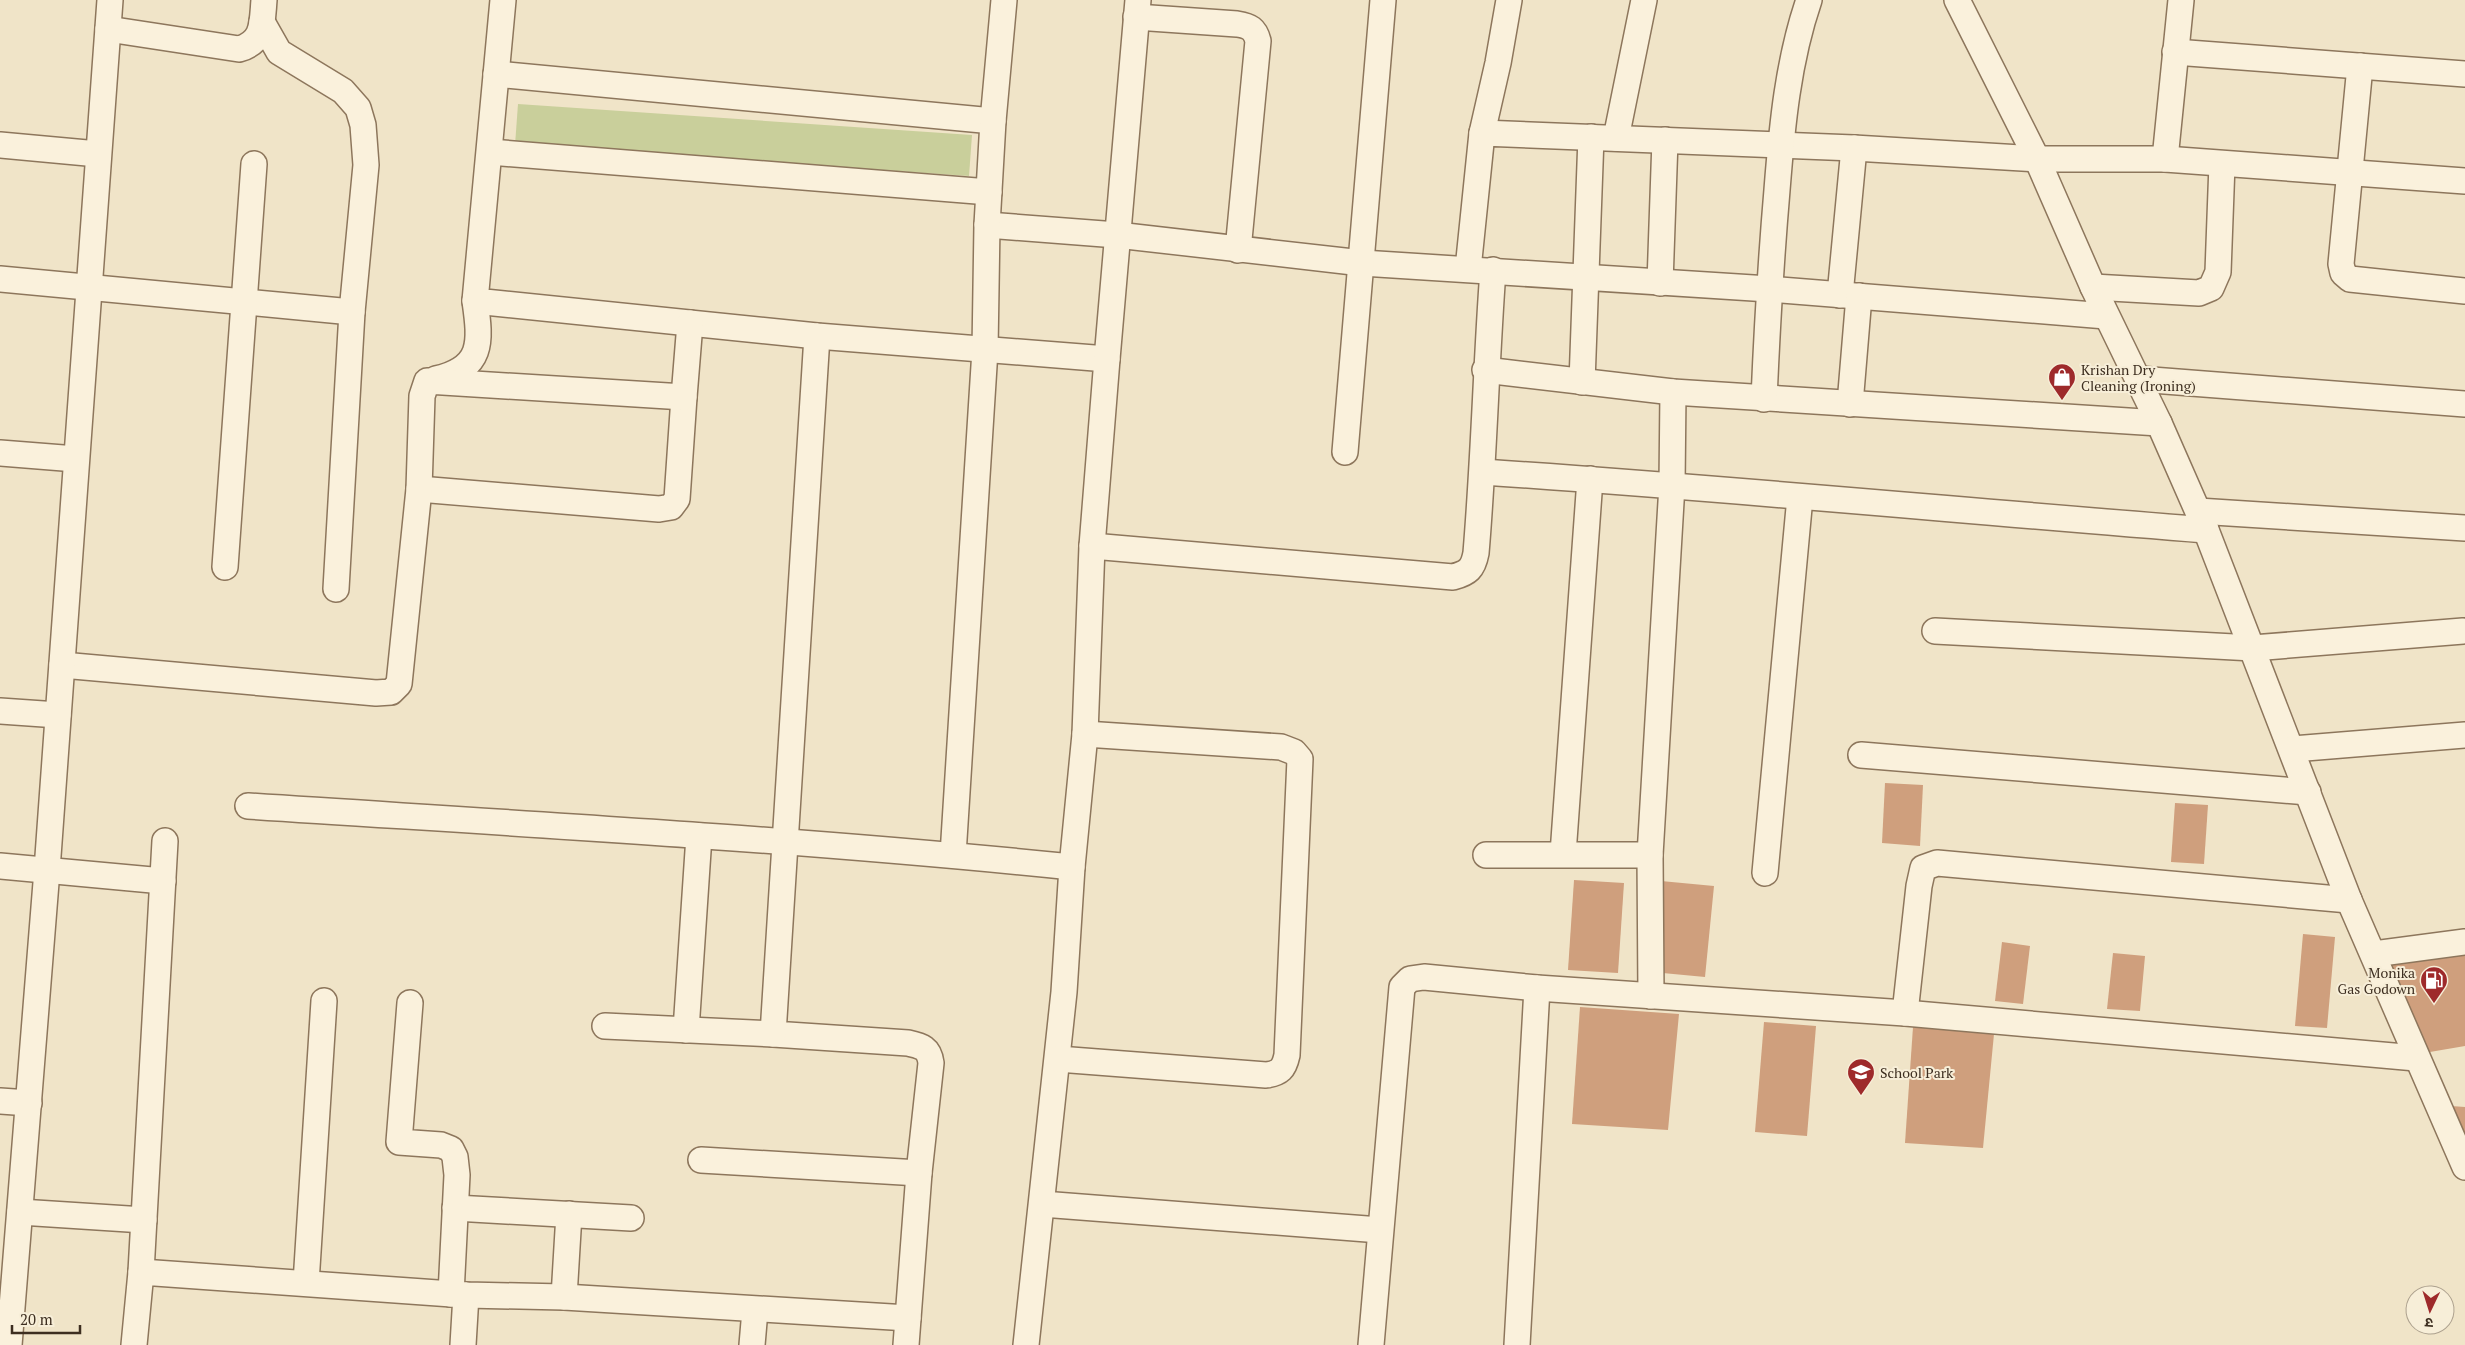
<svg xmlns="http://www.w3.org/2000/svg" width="2465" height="1345" font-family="'PT Serif','Noto Sans Devanagari',serif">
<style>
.green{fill:#c9cf9b}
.building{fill:#cf9f7d}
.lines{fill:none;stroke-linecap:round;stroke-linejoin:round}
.street-casing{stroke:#8d765c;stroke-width:28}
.street{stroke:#faf1dc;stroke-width:25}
.labels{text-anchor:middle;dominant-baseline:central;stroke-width:4;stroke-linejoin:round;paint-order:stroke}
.poi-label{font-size:14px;fill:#3d2e20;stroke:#f7eed8;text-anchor:start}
</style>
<rect width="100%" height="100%" fill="#f0e4c8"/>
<!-- green -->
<path class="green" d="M518,104L972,135L969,176L515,145Z"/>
<!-- building -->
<g class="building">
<path d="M1885,783L1923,785L1920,846L1882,843Z"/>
<path d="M2175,803L2208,805L2204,864L2171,862Z"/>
<path d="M1574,880L1624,883L1618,973L1568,970Z"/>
<path d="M1661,881L1714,886L1705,977L1652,972Z"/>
<path d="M2303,934L2335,937L2327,1028L2295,1026Z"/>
<path d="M2002,942L2030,946L2023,1004L1995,1001Z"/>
<path d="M2465,950V1046L2424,1053L2387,962Z"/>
<path d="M2113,953L2145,956L2140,1011L2107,1009Z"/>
<path d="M1580,1007L1679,1014L1668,1130L1572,1124Z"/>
<path d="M1764,1022L1816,1026L1807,1136L1755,1132Z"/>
<path d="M1913,1027L1994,1034L1983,1148L1905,1143Z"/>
<path d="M2451,1106L2465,1107V1133H2459Z"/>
</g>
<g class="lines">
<!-- street casing -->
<g class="street-casing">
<g id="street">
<path d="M503,0L475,301L817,336L1107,359L1092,546L1085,734L1072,867L1064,992L1026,1345"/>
<path d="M1957,0L2037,159L2093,287L2159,423L2206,530L2349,900L2465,1167"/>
<path d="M1136,17L1237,24C1250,26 1255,29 1258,41L1238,250"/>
<path d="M262,22L279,52L343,91L358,108L363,125L366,165L352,312L336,589"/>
<path d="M108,29L239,49C264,42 262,23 264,0"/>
<path d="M2175,52L2465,74"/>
<path d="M2360,66L2341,264L2343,273L2350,279L2465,291"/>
<path d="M496,74L993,121"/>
<path d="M1482,133L1498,63L1509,0"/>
<path d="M1616,138L1644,0"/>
<path d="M0,145L98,154"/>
<path d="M490,152L989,192"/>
<path d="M2165,159L2181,0"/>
<path d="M987,225L1117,235L1362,263L1769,289L2106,316"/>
<path d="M1468,269L1482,133L1854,148L2037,159H2165L2465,181"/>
<path d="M0,279L352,312"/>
<path d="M1660,283L1665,140"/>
<path d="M2093,287L2199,293L2211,288L2218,272L2222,164"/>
<path d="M1840,295L1854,148"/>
<path d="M817,336L773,1034L908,1043C922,1046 929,1048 931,1063L919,1173L906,1345"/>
<path d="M1107,359L1138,0"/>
<path d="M1485,370L1673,392L2159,423"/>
<path d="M436,379C483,368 481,343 475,301"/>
<path d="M2139,379L2465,404"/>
<path d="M1582,382L1591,137"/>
<path d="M1764,399C1767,329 1771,260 1777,190C1782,126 1788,61 1809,0"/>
<path d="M1850,404L1859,296"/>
<path d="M1345,452L1383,0"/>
<path d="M0,453L76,459"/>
<path d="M1483,472C1724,488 1965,511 2206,530"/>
<path d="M419,489L659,509L671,507L677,499L684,397"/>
<path d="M2198,511L2465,528"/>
<path d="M1092,546L1453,577C1468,573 1473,569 1476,553C1484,459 1486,365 1493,270"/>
<path d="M225,567L254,164"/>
<path d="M1935,631L2253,648L2463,631"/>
<path d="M62,665L376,693L391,692L399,684L419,489L422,396L427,381L684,397L690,323"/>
<path d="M0,711L58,715"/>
<path d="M2293,749L2465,735"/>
<path d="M1861,755L2308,792"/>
<path d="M248,806C523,824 798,839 1072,867"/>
<path d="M1563,854L1590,479"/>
<path d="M953,855L985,350L987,225L993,121L1004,0"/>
<path d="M1486,855H1650L1672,485L1673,392"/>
<path d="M1650,855L1651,996"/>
<path d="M0,866L163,881"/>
<path d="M1765,873L1800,497"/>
<path d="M2374,954L2465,942"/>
<path d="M410,1003L399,1142L441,1145L451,1149L455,1157L457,1175L451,1294"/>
<path d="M1905,1013L1919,886L1923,868L1937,863L2349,900"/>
<path d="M605,1026L773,1034"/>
<path d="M686,1030L699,836"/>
<path d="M1058,1059L1266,1075C1280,1073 1284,1069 1287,1055L1300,759L1294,752L1281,747L1085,734"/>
<path d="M0,1101L29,1103"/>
<path d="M701,1160L919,1173"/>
<path d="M1042,1204L1380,1230"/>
<path d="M455,1208L631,1218"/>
<path d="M20,1212L144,1220"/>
<path d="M141,1272L165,841"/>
<path d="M306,1283L324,1001"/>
<path d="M564,1297L569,1214"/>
<path d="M9,1345L47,870L110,0"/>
<path d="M134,1345L141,1272L466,1295L564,1297L908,1318"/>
<path d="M463,1345L466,1295"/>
<path d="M752,1345L755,1310"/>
<path d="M1371,1345L1402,987L1410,979L1424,977L1537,988L1905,1013L2416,1058"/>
<path d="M1517,1345L1537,988"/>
</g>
</g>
<!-- street -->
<use href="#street" class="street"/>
</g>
<!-- icons -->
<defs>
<g id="shop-pin" transform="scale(1.4375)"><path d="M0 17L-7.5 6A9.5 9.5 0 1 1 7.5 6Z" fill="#9e2a2b" stroke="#f7eed8"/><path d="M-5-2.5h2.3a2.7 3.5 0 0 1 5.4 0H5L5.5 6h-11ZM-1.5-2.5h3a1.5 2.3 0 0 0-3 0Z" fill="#fff"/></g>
<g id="fuel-pin" transform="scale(1.4375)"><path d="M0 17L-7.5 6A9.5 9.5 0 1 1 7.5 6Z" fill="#9e2a2b" stroke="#f7eed8"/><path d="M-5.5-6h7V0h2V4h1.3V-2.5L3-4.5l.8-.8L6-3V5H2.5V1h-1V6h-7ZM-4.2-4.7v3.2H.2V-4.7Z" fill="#fff"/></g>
<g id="school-pin" transform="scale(1.4375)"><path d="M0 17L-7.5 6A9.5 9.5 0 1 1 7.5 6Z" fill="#9e2a2b" stroke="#f7eed8"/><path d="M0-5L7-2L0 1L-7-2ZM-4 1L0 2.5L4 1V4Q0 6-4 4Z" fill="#fff"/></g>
</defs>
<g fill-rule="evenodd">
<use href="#shop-pin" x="2062" y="377"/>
<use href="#fuel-pin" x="2434" y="980"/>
<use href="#school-pin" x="1861" y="1072"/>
</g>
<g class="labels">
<!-- poi labels -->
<g class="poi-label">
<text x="2081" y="369">Krishan Dry<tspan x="2081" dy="16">Cleaning (Ironing)</tspan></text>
<text x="2415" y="972" text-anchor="end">Monika<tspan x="2415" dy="16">Gas Godown</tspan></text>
<text x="1880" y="1072">School Park</text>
</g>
</g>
<!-- north arrow -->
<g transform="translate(2430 1310) rotate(184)"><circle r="24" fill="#f7eed8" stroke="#ada18e"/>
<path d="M0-4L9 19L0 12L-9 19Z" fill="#9e2a2b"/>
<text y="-8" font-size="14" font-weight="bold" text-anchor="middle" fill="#3d2e20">उ</text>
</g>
<!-- scale -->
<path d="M12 1325v8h68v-8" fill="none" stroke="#3d2e20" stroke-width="2.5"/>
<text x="20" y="1325" font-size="15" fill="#3d2e20" stroke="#f7eed8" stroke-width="4" paint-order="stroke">20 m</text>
</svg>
